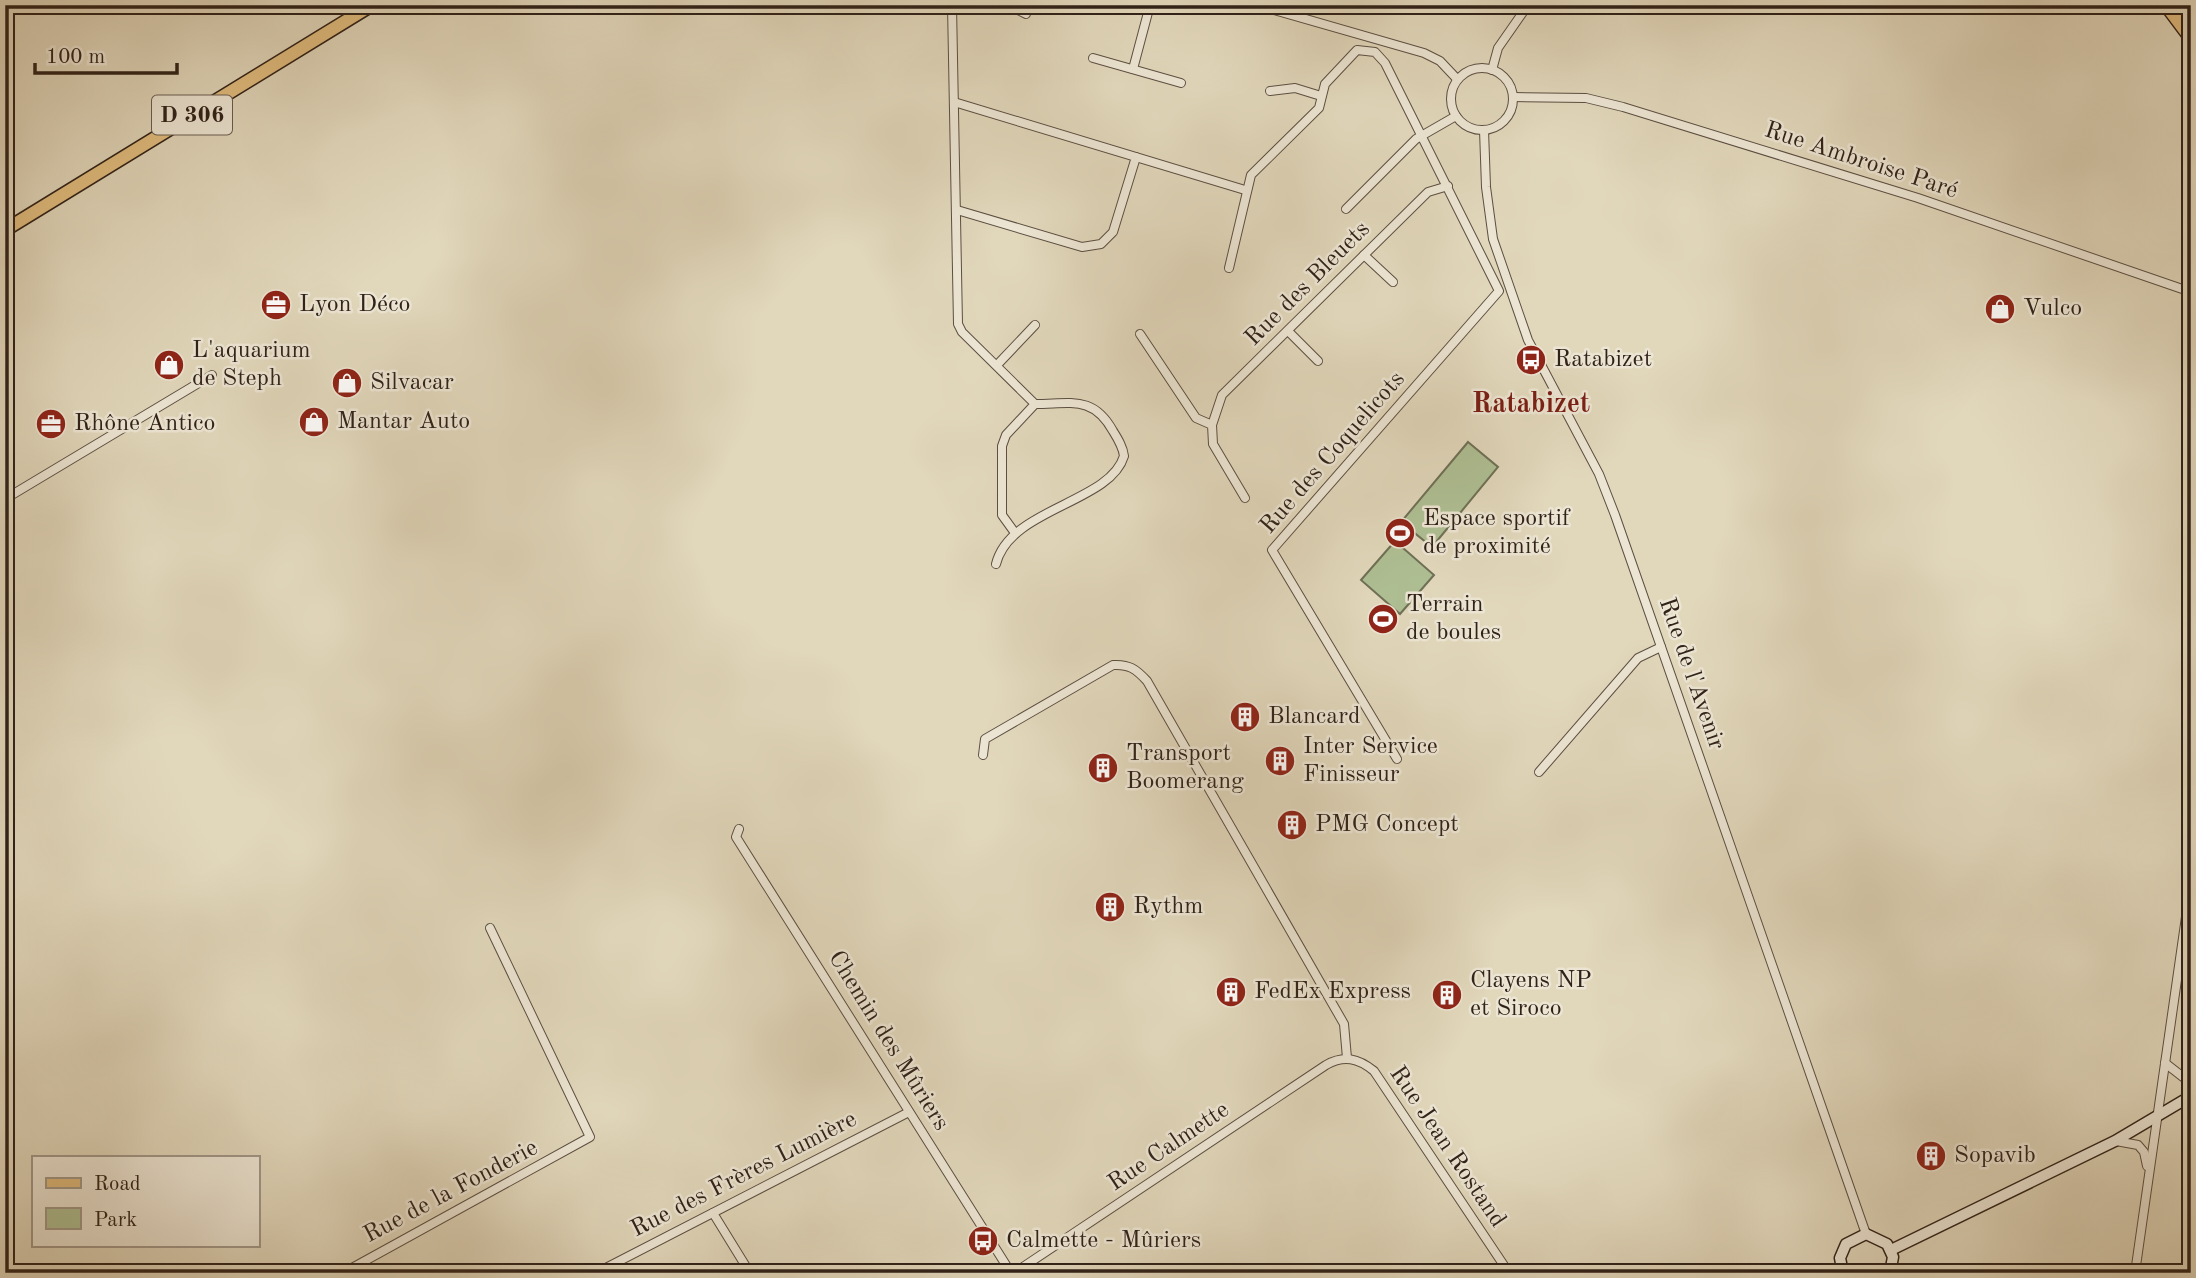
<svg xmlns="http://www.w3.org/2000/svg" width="2196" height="1278" font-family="'Old Standard TT',serif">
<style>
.green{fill:#aebf93;stroke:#6f7056;stroke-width:2}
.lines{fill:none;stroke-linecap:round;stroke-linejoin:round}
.street-casing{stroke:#5c4f42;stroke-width:10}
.secondary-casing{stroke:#302219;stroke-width:13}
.primary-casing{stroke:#302219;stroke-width:15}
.highway-casing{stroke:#302219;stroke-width:17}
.street{stroke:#ece5d3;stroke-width:8}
.secondary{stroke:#ece5d3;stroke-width:10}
.primary{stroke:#e0bc7e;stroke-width:12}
.highway{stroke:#e0bc7e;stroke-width:14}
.labels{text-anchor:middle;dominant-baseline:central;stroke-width:5;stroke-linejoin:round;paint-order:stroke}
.shield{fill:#ece5d3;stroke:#685c51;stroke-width:2}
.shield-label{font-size:23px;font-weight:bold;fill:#302219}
.street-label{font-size:24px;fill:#302219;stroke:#ece5d3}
.poi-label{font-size:24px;fill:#302219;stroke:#ece5d3;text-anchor:start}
.quarter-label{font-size:28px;font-weight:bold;fill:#7a1f14;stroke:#ece5d3}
</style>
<rect width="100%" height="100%" fill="#e1d7bb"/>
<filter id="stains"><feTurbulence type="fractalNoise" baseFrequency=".00286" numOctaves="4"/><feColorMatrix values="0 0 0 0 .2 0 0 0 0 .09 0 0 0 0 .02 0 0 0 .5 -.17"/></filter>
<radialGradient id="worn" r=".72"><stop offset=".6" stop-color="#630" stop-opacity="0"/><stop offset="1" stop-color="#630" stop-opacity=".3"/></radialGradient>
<!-- green -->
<g class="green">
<path d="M1468,442L1498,467L1432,547L1401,522Z"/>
<path d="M1395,541L1434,575L1400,614L1361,580Z"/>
</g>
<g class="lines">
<!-- street casing -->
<g class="street-casing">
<g id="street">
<path d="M952,5L958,324L962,332L1035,404L1006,435L1002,446V515L1015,533"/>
<path d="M1008,5L1026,14"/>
<path d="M1257,5L1424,53L1440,61L1457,79"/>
<path d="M1093,58L1181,83"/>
<circle cx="1482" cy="99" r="31"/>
<path d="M1133,69L1150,5"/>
<path d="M1492,70L1498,48L1528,5"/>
<path d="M1270,91L1295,88L1321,96"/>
<path d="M1513,97L1586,98L1623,107L1918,198L2191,292"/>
<path d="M954,102L1245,190"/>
<path d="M1484,130L1486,187L1493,239L1528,340L1599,474L1615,515L1866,1234"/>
<path d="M1346,209L1416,139L1456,116"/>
<path d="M957,210L1082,247L1101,244L1113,232L1136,157"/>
<path d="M1364,255L1393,282"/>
<path d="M1229,268L1251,175L1319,108L1325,84L1357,50L1375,52L1385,63L1499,291L1272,550L1397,759"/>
<path d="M1288,331L1318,361"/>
<path d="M1140,334L1196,418L1212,425L1213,444L1245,498"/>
<path d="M997,365L1035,325"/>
<path d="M1212,425L1222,395L1428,192L1448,186"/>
<path d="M5,499L212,375"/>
<path d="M996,564C1010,508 1110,503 1124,456C1123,447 1118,439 1113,431C1093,395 1071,404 1035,404"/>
<path d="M983,755L985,739L1113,665C1129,664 1136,669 1147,681L1344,1024L1347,1058"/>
<path d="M1539,772L1638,658L1661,647"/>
<path d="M739,829L736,837L1011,1273"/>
<path d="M2165,1063L2183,1077L2191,1078"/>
<path d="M2116,1141L2138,1145L2144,1152L2147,1166"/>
<path d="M713,1213L750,1273"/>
<path d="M343,1273L590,1137L490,928"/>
<path d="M596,1273L909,1112"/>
<path d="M1014,1273L1326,1065C1344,1055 1358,1058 1374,1071L1509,1273"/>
<path d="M2135,1273L2191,882"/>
</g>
</g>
<!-- secondary casing -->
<g class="secondary-casing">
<g id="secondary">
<path d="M1891,1250L2115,1141L2191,1096"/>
<path d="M5,1269L6,1273"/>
<path d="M1843,1273L1840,1258L1846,1244L1866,1234L1887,1244L1893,1257L1890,1273"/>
</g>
</g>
<!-- primary casing -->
<g class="primary-casing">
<path id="primary" d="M5,230L372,5"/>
</g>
<!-- highway casing -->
<g class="highway-casing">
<g id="highway">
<path d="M2167,5L2191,37"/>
<path d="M2188,5L2191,9"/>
</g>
</g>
<!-- street -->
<use href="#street" class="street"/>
<!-- secondary -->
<use href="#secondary" class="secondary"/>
<!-- primary -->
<use href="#primary" class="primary"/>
<!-- highway -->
<use href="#highway" class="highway"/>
</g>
<!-- icons -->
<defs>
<g id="office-disc" transform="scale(1.575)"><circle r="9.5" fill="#8f2418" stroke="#ece5d3"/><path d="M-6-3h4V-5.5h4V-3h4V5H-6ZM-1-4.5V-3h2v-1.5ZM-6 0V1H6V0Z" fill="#fff"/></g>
<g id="shop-disc" transform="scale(1.575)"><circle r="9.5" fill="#8f2418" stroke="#ece5d3"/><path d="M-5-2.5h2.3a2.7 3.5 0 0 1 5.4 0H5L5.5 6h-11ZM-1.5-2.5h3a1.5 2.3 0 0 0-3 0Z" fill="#fff"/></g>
<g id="bus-disc" transform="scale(1.575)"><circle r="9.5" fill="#8f2418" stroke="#ece5d3"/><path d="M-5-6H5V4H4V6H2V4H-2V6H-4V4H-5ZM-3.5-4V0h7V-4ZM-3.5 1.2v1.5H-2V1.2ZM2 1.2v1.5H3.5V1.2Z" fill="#fff"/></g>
<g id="stadium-disc" transform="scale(1.575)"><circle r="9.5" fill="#8f2418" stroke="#ece5d3"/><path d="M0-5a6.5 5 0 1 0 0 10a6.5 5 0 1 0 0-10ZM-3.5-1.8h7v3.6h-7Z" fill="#fff"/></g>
<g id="building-disc" transform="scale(1.575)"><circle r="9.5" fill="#8f2418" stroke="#ece5d3"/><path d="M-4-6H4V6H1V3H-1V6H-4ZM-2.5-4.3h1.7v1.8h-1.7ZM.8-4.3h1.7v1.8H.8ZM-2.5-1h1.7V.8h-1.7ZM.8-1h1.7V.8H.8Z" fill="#fff"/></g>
</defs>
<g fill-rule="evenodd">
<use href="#office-disc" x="276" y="305"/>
<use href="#shop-disc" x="2000" y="309"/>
<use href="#bus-disc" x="1531" y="360"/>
<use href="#shop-disc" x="169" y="365"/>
<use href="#shop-disc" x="347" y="383"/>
<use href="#shop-disc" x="314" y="422"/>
<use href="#office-disc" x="51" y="424"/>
<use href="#stadium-disc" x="1400" y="533"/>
<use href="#stadium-disc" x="1383" y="619"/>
<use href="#building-disc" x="1245" y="717"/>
<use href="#building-disc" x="1280" y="761"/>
<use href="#building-disc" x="1103" y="768"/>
<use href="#building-disc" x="1292" y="825"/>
<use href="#building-disc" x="1110" y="907"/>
<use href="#building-disc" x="1231" y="992"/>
<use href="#building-disc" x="1447" y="995"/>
<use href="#building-disc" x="1931" y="1156"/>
<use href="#bus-disc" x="983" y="1241"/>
</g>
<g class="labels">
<!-- shield labels -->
<rect class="shield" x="152" y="95.5" width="80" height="39" rx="5"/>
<g class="shield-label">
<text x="192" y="115">D 306</text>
</g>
<!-- street labels -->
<g class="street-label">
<text transform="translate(1861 161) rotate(18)">Rue Ambroise Paré</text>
<text transform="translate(1308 284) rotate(-45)">Rue des Bleuets</text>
<text transform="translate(1333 453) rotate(-49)">Rue des Coquelicots</text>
<text transform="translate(1691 674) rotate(71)">Rue de l'Avenir</text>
<text transform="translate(888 1041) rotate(58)">Chemin des Mûriers</text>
<text transform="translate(1169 1147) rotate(-34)">Rue Calmette</text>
<text transform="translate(1447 1147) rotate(56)">Rue Jean Rostand</text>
<text transform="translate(744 1175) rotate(-27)">Rue des Frères Lumière</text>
<text transform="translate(451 1192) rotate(-28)">Rue de la Fonderie</text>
</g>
<!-- poi labels -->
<g class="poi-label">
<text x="299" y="305">Lyon Déco</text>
<text x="2023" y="309">Vulco</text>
<text x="192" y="351">L'aquarium<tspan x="192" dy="28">de Steph</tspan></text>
<text x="1554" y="360">Ratabizet</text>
<text x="370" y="383">Silvacar</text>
<text x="337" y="422">Mantar Auto</text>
<text x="74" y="424">Rhône Antico</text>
<text x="1423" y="519">Espace sportif<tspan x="1423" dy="28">de proximité</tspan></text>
<text x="1406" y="605">Terrain<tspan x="1406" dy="28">de boules</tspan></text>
<text x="1268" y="717">Blancard</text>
<text x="1303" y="747">Inter Service<tspan x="1303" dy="28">Finisseur</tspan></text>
<text x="1126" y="754">Transport<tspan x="1126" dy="28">Boomerang</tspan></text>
<text x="1315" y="825">PMG Concept</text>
<text x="1133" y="907">Rythm</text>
<text x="1470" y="981">Clayens NP<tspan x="1470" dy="28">et Siroco</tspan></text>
<text x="1254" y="992">FedEx Express</text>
<text x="1954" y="1156">Sopavib</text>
<text x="1006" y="1241">Calmette - Mûriers</text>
</g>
<!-- quarter labels -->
<g class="quarter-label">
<text x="1531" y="405">Ratabizet</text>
</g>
</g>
<!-- margin -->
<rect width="2196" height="1278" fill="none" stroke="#e1d7bb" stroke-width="28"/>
<rect x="7" y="7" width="2182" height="1264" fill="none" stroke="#302219" stroke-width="3.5"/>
<rect x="14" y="14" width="2168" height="1250" fill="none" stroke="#302219" stroke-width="2"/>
<!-- legend -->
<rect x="32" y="1156" width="228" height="91" fill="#ece5d3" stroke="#a19789" stroke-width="2"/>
<rect x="46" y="1178" width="35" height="10" fill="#e0bc7e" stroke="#a19789" stroke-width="2"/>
<text x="94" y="1190" font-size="21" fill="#302219">Road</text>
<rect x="46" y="1208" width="35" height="21" fill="#aebf93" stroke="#a19789" stroke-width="2"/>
<text x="94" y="1226" font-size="21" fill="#302219">Park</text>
<!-- scale -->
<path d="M35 63v10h142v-10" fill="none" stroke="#302219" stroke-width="3.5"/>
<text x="46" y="63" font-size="21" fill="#302219" stroke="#ece5d3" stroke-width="5" paint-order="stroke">100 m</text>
<rect width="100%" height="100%" filter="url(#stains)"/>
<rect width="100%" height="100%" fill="url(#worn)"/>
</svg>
